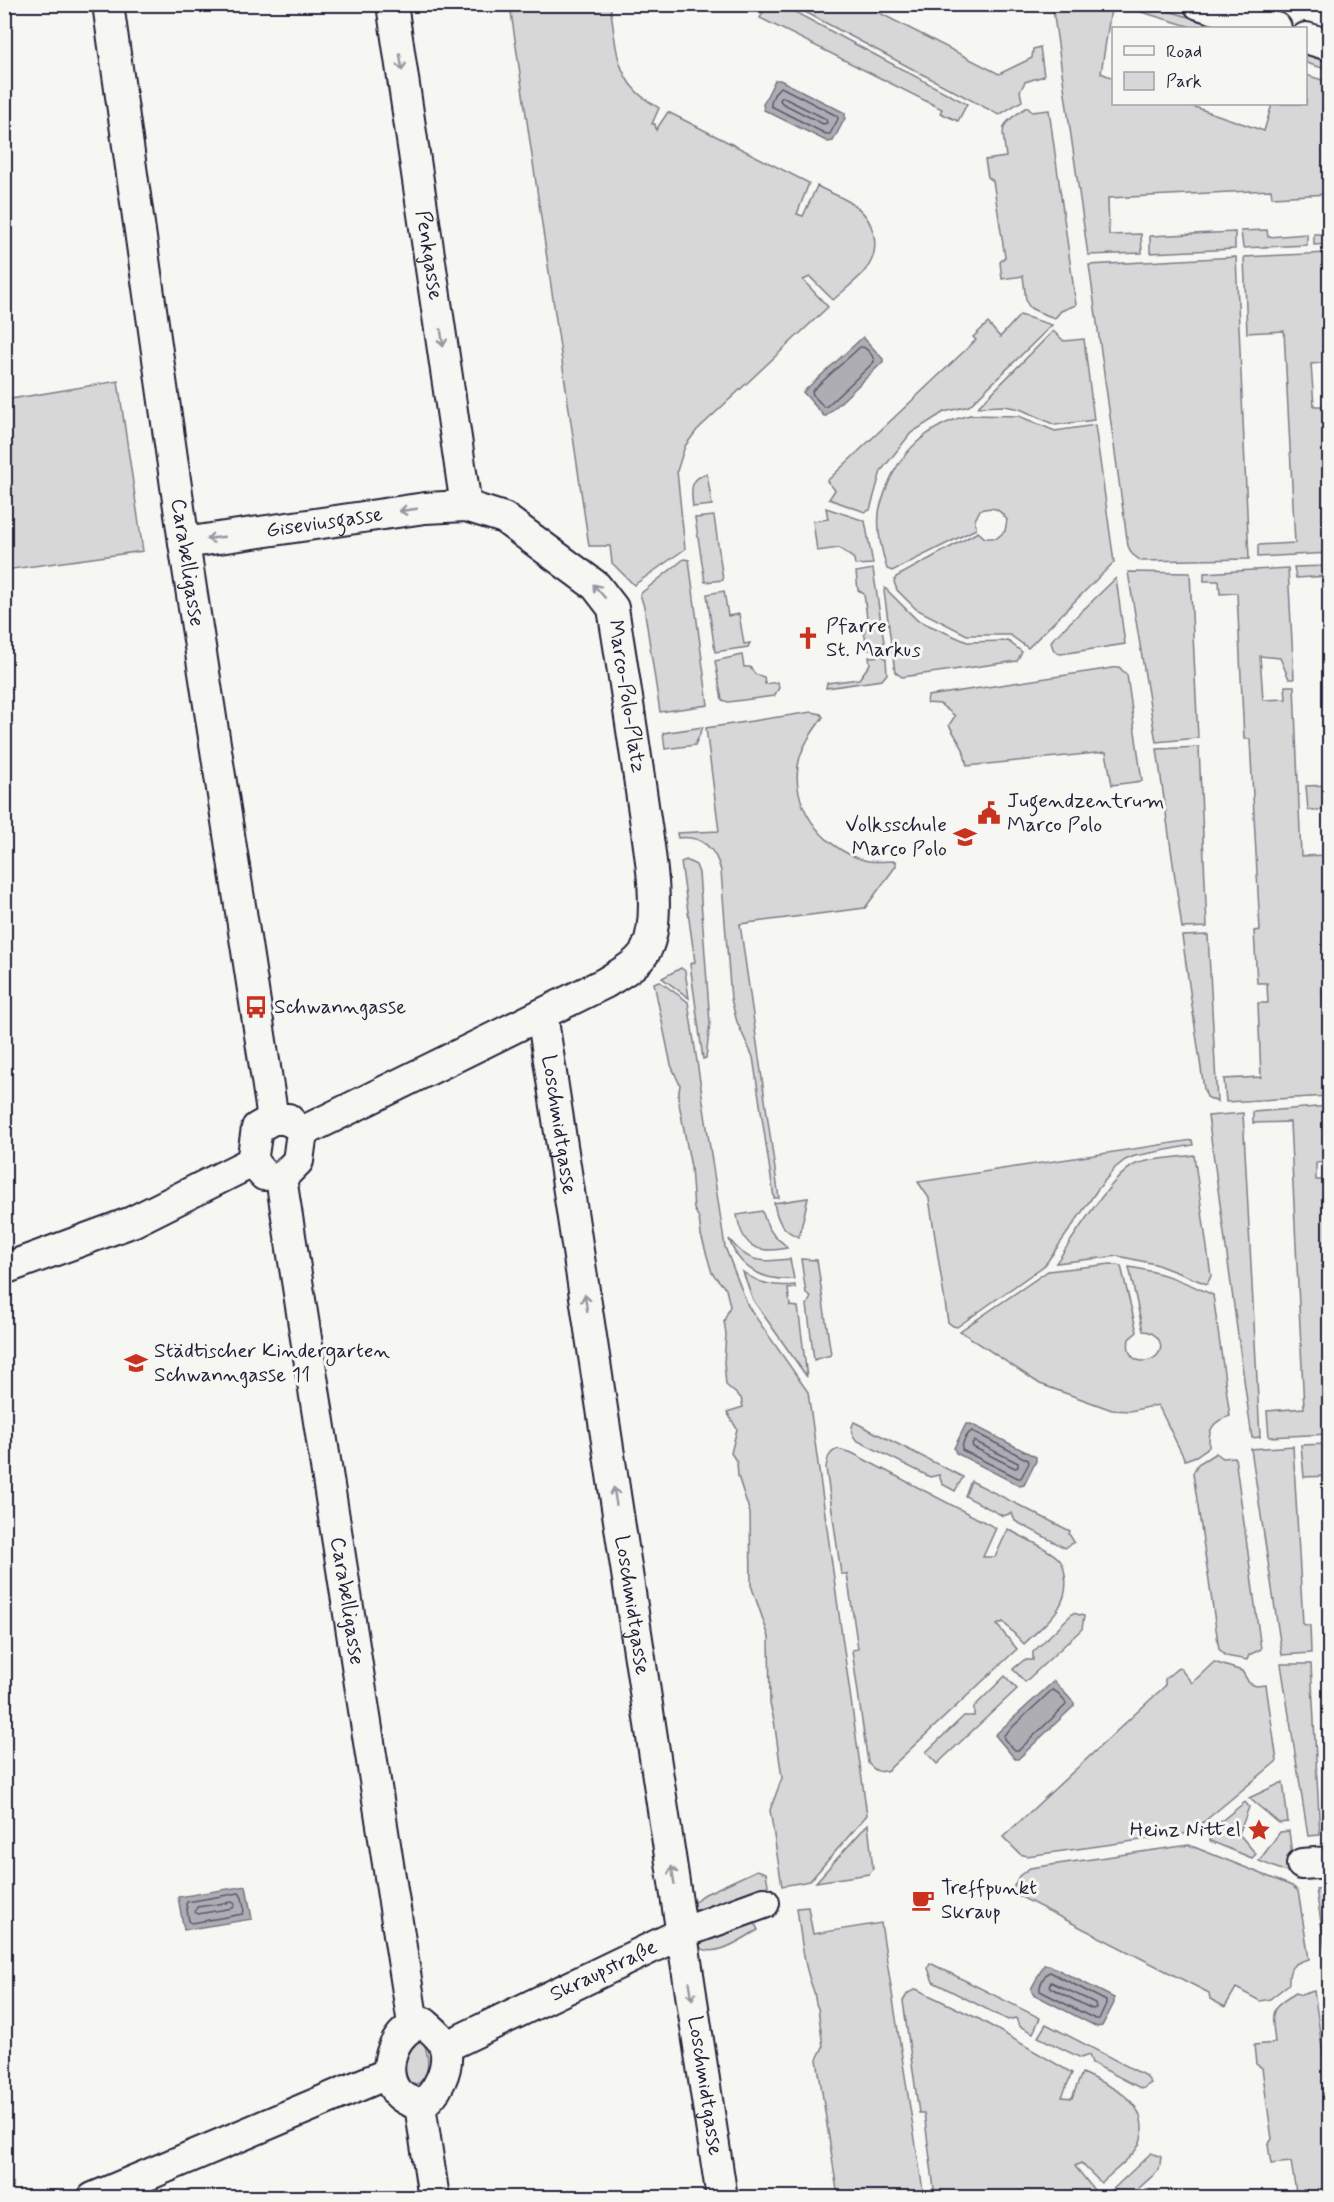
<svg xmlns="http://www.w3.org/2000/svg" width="1334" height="2202" font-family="Mynerve,sans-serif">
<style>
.green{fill:#d7d7d7;stroke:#7c7c89;stroke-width:1.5}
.water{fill:#adadb3;stroke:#757583;stroke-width:1.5}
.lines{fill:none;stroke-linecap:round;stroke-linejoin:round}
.shore{stroke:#5a5a6b;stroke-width:1.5}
.minor-casing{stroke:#22223b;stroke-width:34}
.minor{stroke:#f6f6f2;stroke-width:30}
.oneway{stroke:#9797a0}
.labels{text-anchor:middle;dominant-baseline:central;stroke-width:6;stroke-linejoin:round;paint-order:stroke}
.street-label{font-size:21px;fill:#22223b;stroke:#f6f6f2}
.poi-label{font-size:21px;fill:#22223b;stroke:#f6f6f2;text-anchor:start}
</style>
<rect width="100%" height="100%" fill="#f6f6f2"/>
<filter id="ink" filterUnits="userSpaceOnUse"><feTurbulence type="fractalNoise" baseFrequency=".0167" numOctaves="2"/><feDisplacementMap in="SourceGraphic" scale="12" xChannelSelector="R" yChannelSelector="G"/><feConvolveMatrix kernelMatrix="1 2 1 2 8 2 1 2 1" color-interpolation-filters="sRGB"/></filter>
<g filter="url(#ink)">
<!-- green -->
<g class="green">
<path d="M768,4L782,5L967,104L958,121L940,113L942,109L760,18Z"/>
<path d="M510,5H610C615,33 614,69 636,91C642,98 652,103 659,108L652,124H655L656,130L668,112L809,183L797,214L803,216L817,186C828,192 840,196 851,203C874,217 884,249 864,272C855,282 843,291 833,300L810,277L803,280L828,307L697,430L685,446L677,471L685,549L634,585L612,563L610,546H589Z"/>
<path d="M792,5H864L999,74L1032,58L1033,49L1040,47L1044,76L1025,82L1020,91L1022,101L999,115Z"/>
<path d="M1094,5L1111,9L1101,73L1113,78L1114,104H1186L1264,131L1272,104H1306V75L1329,82V194L1272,197L1271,190L1108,198L1109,235L1141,234L1142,253L1088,255L1053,9L1054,5Z"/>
<path d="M1118,5H1149L1225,28H1195Z"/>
<path d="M1306,55L1329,63V70L1306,63Z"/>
<path d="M1027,107L1032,112L1049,110L1076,305L1061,311L1055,318C1021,306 1028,310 1023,276L1002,279L1000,262L1005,257L993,181L988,177L985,160L1006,157C1002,123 998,127 1027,107Z"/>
<path d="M1267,230L1268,237L1307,234V245L1243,248L1241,231Z"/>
<path d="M1235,232V249L1150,253V236Z"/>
<path d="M1314,234H1329V244L1314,245Z"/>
<path d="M1329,253V362L1311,364L1314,406H1329V387V553L1258,557V545L1295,543L1284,331L1247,333L1244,257Z"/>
<path d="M1236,257L1249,559L1141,561L1132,554L1128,546L1089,265Z"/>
<path d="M1020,315L1052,325L969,406L944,412L911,433L881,471L870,510L865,512L829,499L835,490L827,481L976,340L973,337L988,323L1000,337Z"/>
<path d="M1053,331L1064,341L1084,339L1094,420L1055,425L1020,409L1004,406L978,407Z"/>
<path d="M118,381L143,551L5,570V400Z"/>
<path d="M970,415L1019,416L1055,431L1095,425L1114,562L1028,648L1010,635H967L916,609L897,590L894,582L896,577L978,532L985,538H997L1005,531L1007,520C999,508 993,506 980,510L975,520L976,529L892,571L887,569C882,551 877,534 879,514C879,507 883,499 885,492C899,452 928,425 970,415Z"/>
<path d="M707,474L712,505L693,507C691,491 689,478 707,474Z"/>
<path d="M826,508L865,521L873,564L855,565L854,559L839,548L817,551L813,521L828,519Z"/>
<path d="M714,516L723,580L705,582L695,518Z"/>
<path d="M684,559L689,560L708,705L660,712L644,607L640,594Z"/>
<path d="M1329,566V576L1296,578L1294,567Z"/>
<path d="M1288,568L1294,679H1289L1280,658L1260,656L1263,700L1286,699L1285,686H1294L1301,856L1329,855V989L1322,991L1329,1045V1096L1226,1102L1224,1079L1261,1077L1258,1003H1268L1267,983H1257L1254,931L1260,930L1250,739H1244L1237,593L1220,594L1219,581H1204V573Z"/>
<path d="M873,569L884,642L882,648L868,650L864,632L868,626L864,594L858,590L856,572Z"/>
<path d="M1128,572L1190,573L1198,738L1156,742Z"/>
<path d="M1116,578L1125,644L1061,654C1053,652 1053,649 1051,642L1053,639Z"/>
<path d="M885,588L917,620L967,642L1008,641L1022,652L1017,661L902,677L895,672L884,591Z"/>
<path d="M724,591L728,616L739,614L744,644L750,643L748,647L715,652L707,594Z"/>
<path d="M742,655L744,667H750L755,674L764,677L765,684L778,682L779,688L774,696L728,702L722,700L715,661Z"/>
<path d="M883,656L886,659L887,674L882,680L826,688L827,683L859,679L870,664L869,657Z"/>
<path d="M1119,667L1127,675L1142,781L1112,785L1106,752L967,766L963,749L949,725L955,716L940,704L927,703L928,696Z"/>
<path d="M812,712L821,714L823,717C814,730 805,741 800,757C787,802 821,848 864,860C874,863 885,861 896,861V866L865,908L740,924L779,1198H774L753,1057L737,1022L731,999L721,871C716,849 702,835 678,838L677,833L719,831L706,728Z"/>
<path d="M703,727L695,745L665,749L663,733Z"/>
<path d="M1199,747L1207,927L1182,928L1157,749Z"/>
<path d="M1329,785V810H1308L1306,786Z"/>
<path d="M686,860L696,865L699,873L710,1023L706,1058L703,1059L690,964L695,962L681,862Z"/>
<path d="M1208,935L1217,1102L1207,1097L1204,1089L1182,936Z"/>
<path d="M681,968L685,971L689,998L662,978Z"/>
<path d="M659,981L688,1002L725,1247L748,1306L808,1392L867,1815L810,1881L782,1886L770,1810L782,1778L774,1720L770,1704L769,1637L751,1585L750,1513L738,1476L737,1462L731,1453L737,1429L727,1412L743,1407L741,1398L726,1385L724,1362L726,1334L724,1321L730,1306L726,1289L712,1273L701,1235L699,1218L694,1209L691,1167L678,1098L680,1085L671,1065L654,983Z"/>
<path d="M1329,1106V1150H1322L1323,1162L1316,1163V1180H1330L1329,1434L1269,1437L1267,1411L1304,1408L1290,1122L1253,1123V1112Z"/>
<path d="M1243,1113L1260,1437L1252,1438L1208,1116Z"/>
<path d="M1192,1140L1193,1145L1135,1156L1125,1160L1115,1168L1098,1189L1045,1265L957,1327L953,1326L948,1322L929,1198L918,1182Z"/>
<path d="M1194,1155L1211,1276L1207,1284L1155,1264L1118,1256L1056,1263C1072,1240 1114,1170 1139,1163C1156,1158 1176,1158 1194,1155Z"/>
<path d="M808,1198L799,1237C782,1231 777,1220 774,1203Z"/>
<path d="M762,1211C765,1219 767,1227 773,1234C777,1240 784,1242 787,1248C755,1255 742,1245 737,1215Z"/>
<path d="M729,1239C749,1264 760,1262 790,1259L794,1279C763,1281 739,1269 729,1239Z"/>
<path d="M801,1259L817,1260L831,1355L814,1360L807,1305L811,1297L806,1293Z"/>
<path d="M1111,1264L1121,1266L1137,1332L1129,1339C1123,1373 1170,1363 1159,1340C1155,1334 1150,1331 1143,1331L1129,1267C1162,1272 1183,1281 1213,1295L1230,1416C1213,1421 1208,1429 1209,1447L1196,1456L1185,1460L1158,1405L1130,1411L1112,1410L1040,1384L960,1331L1048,1271Z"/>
<path d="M743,1272C760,1284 774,1287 795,1285V1288L788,1289L790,1306L798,1307L807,1377L753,1300Z"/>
<path d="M854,1422L963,1477L955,1491L942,1484L939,1475L930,1477L856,1440C851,1433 850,1430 854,1422Z"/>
<path d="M1329,1444V1476L1304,1477L1301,1445Z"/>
<path d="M1293,1446L1303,1624L1310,1626L1311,1653L1282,1655L1251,1449Z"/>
<path d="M838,1449L852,1453L996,1528L983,1557H995L1008,1529C1023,1538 1046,1547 1058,1558C1063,1563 1064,1568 1065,1575C1071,1607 1044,1624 1024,1644L1003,1622L997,1625L1017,1649L888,1770C879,1774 874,1770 868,1763L852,1650L858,1649L847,1574H841L826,1468C827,1459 829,1452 838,1449Z"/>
<path d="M1216,1453L1223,1458L1235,1457L1261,1649L1249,1655L1247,1660L1226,1656L1219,1649L1193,1473L1198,1464Z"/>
<path d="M971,1481L1070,1531L1069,1534L1074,1542L1065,1548L1015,1521L1012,1513L1003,1516L965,1496Z"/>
<path d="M1073,1613L1084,1616L1082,1629L1025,1682L1013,1669L1024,1660H1033V1652Z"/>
<path d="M1214,1662L1242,1671L1249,1683L1256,1686L1266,1685L1277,1761L1200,1825L1184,1834L1027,1856L1020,1854L1003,1837L1165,1686V1679L1179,1667L1192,1683Z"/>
<path d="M1281,1664H1311L1320,1835L1308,1836Z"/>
<path d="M1005,1676L1017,1689L937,1764L926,1752L964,1716H974V1707Z"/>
<path d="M1283,1782L1288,1822L1279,1823L1249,1798Z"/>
<path d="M1245,1802L1249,1807L1239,1834L1256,1854L1252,1858L1210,1841L1208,1834L1209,1831Z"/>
<path d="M868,1824L873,1869L869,1874L816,1882Z"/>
<path d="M1289,1831L1294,1872L1289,1873L1259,1861L1280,1832Z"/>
<path d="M1189,1845L1292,1886L1298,1891L1309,1959C1293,1963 1288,1967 1289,1984L1270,1999L1260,2001L1236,1988L1225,2007L1210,1999L1209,1993L1011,1892L1019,1876L1030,1868Z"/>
<path d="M757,1870L766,1873L769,1891L699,1912L689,1907L701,1896Z"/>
<path d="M1329,1888H1330L1329,1975L1316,1889Z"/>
<path d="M808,1907L813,1934L881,1923L924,2197H838L817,2059L823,2047L818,2008C814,2002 816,1996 813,1989C803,1963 801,1936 797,1908Z"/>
<path d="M752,1917L758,1930C741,1939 715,1960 697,1946L699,1941Z"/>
<path d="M930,1963L1040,2018L1033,2033L1019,2026L1016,2018L1008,2020L933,1982L928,1968Z"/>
<path d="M916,1989L979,2019L1072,2073L1062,2097L1072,2098L1082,2073C1107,2085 1143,2097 1142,2130C1142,2138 1140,2145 1135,2151C1125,2163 1112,2173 1101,2183L1081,2163L1075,2166L1094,2190L1086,2197H931L930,2190L934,2189L924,2113H919L903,2001L908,1993Z"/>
<path d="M1314,1991L1329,2096V2197H1310L1296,2192L1291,2162L1271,2164L1268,2145L1272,2139L1262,2068L1256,2064L1254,2045L1275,2043C1272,2011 1267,2010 1296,1993L1301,1995Z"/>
<path d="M1046,2024L1146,2076L1151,2083L1142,2089L1092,2063L1089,2055L1081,2058L1038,2037Z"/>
<path d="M419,2037C431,2048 433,2084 411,2085C402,2071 404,2060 408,2044Z"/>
<path d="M1151,2153L1161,2157L1159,2170L1129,2197H1110V2192Z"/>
</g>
<!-- water -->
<g class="water">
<path d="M775,80H780L845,113V118L833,141L828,142L764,110L763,104Z"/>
<path d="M863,337L883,359V362L826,416H824L803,392Z"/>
<path d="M966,1424H971L1036,1457V1461L1024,1485L1020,1486L956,1453L954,1448Z"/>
<path d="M1054,1681L1074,1703V1706L1018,1759H1015L995,1735Z"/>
<path d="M246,1886L252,1919L184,1930L178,1897Z"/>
<path d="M1044,1965H1049L1114,1998V2003L1102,2026L1097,2027L1033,1994L1031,1989Z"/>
</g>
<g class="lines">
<!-- shore -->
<g class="shore">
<path d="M781,87L837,116L838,119L830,134H826L771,106C770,101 776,89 781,87Z"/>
<path d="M782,97L826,119L827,123L823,124L782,103L780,100Z"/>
<path d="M860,347C866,346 874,356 874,362L827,406L824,407L813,395L812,391Z"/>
<path d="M972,1431L1028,1460L1029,1463L1021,1478H1018L962,1450C961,1445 967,1433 972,1431Z"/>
<path d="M974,1441L1018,1463V1467L1015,1468L973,1447L972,1444Z"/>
<path d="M1052,1690C1057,1691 1066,1700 1066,1705L1019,1750H1015L1004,1739V1735Z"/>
<path d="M239,1893C243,1897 245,1909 243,1914L192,1923L189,1921L186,1904L187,1902Z"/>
<path d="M232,1902L235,1904L233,1908L198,1914L195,1912L197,1907Z"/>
<path d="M1050,1972L1106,2001V2004L1099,2019H1095L1040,1991C1039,1985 1045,1973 1050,1972Z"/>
<path d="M1051,1982L1095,2003L1096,2008L1092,2009L1051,1988L1049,1985Z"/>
</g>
<!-- minor casing -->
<g class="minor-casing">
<g id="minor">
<path id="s1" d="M108,4L184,543L273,1119"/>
<path id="s2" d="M392,4L466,506"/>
<path d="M1199,4L1276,28"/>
<path d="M1306,38L1330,45"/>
<path id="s3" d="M184,543L425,508L466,506L504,518L596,586L613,608C623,671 633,735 642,798C647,836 663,913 647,948C639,965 620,973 605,983L302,1132"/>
<path id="s4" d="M542,1014L722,2198"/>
<path d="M264,1175L252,1162L257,1128L273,1119H288L291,1122"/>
<path id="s5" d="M281,1178L413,2024"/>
<path d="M281,1178L298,1161L302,1132"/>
<path d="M4,1269L132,1222L252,1162"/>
<path d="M1302,1864L1330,1862"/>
<path d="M424,2023C431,2029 443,2038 445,2048C450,2068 437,2095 420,2105C411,2102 402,2099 396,2091C379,2067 396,2026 424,2023Z"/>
<path id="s6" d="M445,2047L682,1933L764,1903"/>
<path d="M420,2105L434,2198"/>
<path d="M93,2198L389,2073"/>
</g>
</g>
<!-- minor -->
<use href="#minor" class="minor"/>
</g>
<!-- one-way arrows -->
<defs><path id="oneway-shaft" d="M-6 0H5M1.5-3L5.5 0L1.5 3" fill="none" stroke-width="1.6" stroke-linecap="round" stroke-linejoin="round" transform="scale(1.5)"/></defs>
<g class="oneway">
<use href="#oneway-shaft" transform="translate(401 62) rotate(82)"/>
<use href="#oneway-shaft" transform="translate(442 338) rotate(82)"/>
<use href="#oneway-shaft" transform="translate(408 510) rotate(172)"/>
<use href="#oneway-shaft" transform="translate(215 538) rotate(172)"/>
<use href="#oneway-shaft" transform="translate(599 591) rotate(-131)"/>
<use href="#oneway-shaft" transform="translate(586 1303) rotate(-99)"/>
<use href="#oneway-shaft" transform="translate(615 1496) rotate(-99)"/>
<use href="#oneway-shaft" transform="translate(673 1875) rotate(-99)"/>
<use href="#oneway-shaft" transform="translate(691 1991) rotate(81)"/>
</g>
</g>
<!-- icons -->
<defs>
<g id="church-bare" transform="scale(1.8)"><path d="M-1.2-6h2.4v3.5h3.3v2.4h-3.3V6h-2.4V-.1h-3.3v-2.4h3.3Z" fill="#c8321e" stroke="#f6f6f2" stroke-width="2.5" paint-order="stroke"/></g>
<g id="civic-bare" transform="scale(1.8)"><path d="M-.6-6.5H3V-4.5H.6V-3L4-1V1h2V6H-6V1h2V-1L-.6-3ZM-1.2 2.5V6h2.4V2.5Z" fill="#c8321e" stroke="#f6f6f2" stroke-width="2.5" paint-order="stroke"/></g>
<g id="school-bare" transform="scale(1.8)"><path d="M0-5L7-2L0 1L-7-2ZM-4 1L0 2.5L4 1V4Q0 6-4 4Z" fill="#c8321e" stroke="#f6f6f2" stroke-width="2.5" paint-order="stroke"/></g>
<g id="bus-bare" transform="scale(1.8)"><path d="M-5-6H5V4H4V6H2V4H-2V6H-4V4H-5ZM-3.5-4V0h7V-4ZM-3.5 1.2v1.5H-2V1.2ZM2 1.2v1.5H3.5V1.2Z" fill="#c8321e" stroke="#f6f6f2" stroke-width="2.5" paint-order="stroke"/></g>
<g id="sight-bare" transform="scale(1.8)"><path d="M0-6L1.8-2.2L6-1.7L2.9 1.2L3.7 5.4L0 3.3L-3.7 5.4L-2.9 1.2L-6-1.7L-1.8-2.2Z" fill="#c8321e" stroke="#f6f6f2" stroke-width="2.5" paint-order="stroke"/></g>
<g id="cafe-bare" transform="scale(1.8)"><path d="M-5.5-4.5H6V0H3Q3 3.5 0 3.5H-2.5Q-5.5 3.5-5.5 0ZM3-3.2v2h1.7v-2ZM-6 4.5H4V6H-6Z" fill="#c8321e" stroke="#f6f6f2" stroke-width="2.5" paint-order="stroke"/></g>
</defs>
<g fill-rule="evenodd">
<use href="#church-bare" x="808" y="638"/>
<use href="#civic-bare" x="989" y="813"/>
<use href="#school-bare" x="965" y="837"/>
<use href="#bus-bare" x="256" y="1007"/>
<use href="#school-bare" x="136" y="1363"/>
<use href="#sight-bare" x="1259" y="1830"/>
<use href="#cafe-bare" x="923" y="1900"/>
</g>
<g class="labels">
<!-- street labels -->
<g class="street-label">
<text stroke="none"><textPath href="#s2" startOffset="254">Penkgasse</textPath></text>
<text stroke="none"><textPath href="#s3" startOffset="142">Giseviusgasse</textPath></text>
<text stroke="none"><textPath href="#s1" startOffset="564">Carabelligasse</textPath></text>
<text stroke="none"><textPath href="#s3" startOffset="556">Marco-Polo-Platz</textPath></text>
<text stroke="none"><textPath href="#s4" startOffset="112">Loschmidtgasse</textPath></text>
<text stroke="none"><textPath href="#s5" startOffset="428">Carabelligasse</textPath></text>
<text stroke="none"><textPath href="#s4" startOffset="598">Loschmidtgasse</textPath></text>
<text stroke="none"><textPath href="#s6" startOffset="176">Skraupstraße</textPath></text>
<text stroke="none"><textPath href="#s4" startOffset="1084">Loschmidtgasse</textPath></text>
</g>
<!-- poi labels -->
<g class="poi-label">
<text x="826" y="626">Pfarre<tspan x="826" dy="24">St. Markus</tspan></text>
<text x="1007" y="801">Jugendzentrum<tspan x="1007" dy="24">Marco Polo</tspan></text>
<text x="947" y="825" text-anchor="end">Volksschule<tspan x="947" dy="24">Marco Polo</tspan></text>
<text x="274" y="1007">Schwanngasse</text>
<text x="154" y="1351">Städtischer Kindergarten<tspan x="154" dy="24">Schwanngasse 11</tspan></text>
<text x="1241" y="1830" text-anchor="end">Heinz Nittel</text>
<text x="941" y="1888">Treffpunkt<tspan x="941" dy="24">Skraup</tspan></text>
</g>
</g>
<!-- margin -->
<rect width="1334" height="2202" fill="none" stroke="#f6f6f2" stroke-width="24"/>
<rect x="12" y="12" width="1310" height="2178" fill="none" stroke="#22223b" stroke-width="2" filter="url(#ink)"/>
<!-- legend -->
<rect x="1112" y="27" width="195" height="78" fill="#f6f6f2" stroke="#a1a1a9" stroke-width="1.5"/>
<rect x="1124" y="46" width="30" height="9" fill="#f6f6f2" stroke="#a1a1a9" stroke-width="1.5"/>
<text x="1166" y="57" font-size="18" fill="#22223b">Road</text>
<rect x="1124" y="72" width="30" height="18" fill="#d7d7d7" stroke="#a1a1a9" stroke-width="1.5"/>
<text x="1166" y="87" font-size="18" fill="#22223b">Park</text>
</svg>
